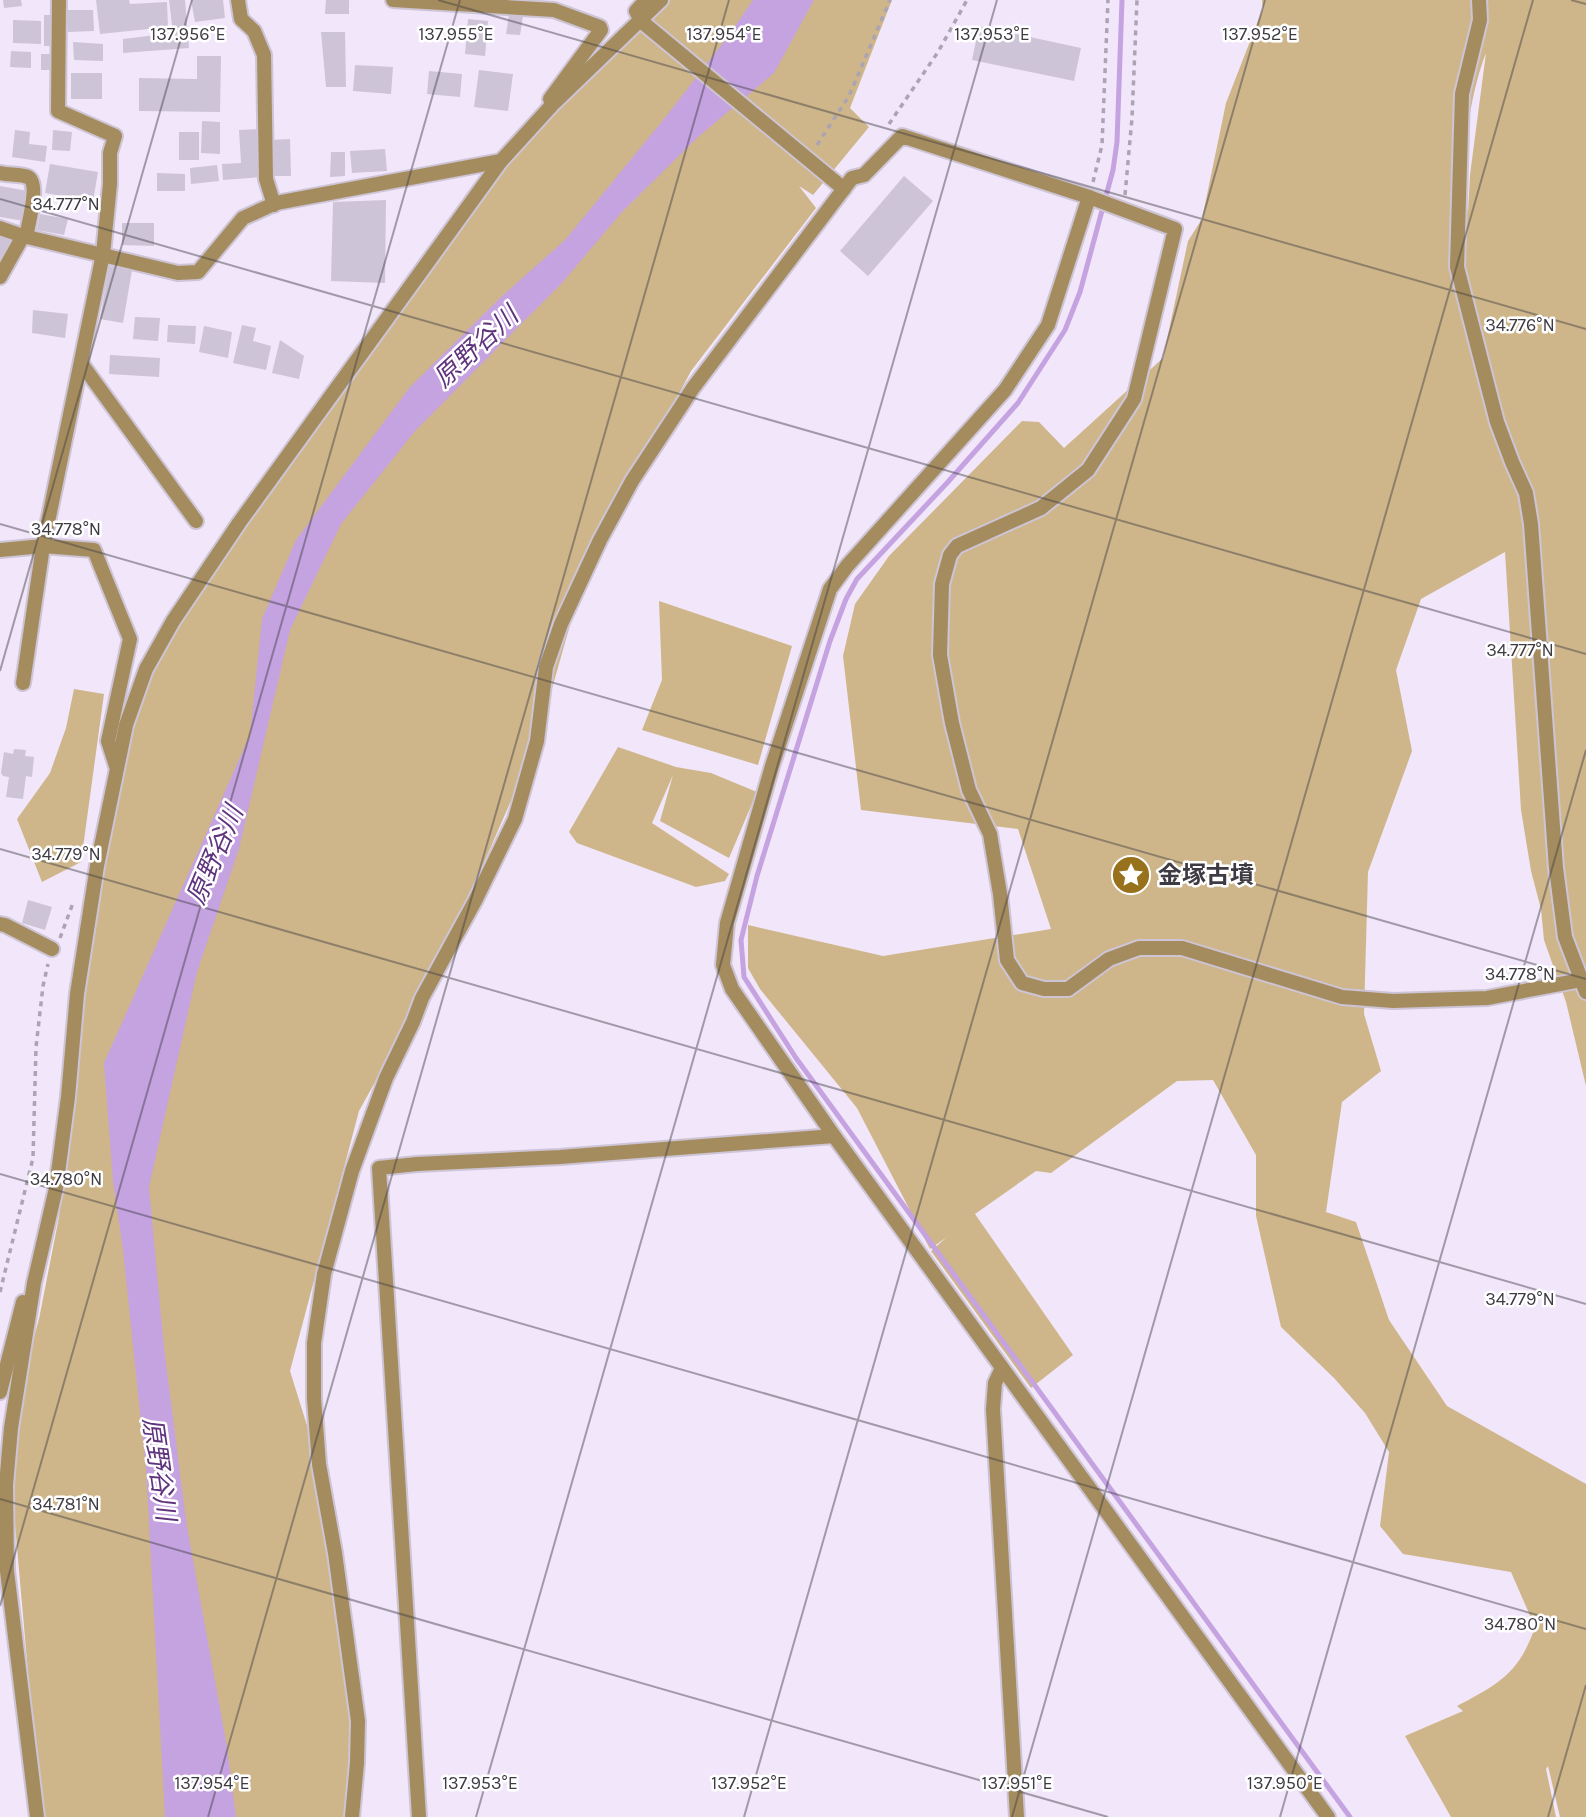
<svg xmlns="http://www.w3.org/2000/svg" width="1586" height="1817" font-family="Karla,'Noto Sans JP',sans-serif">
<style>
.green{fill:#ceb68a;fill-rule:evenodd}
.water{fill:#c5a2e0}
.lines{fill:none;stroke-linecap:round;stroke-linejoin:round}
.stream{stroke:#c5a2e0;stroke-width:5}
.building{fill:#cec4d7}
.street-casing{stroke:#cdc4d5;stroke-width:18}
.path{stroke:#aca4b3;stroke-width:3.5;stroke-dasharray:5 5;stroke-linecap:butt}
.street{stroke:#a58c5e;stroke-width:14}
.ticks{fill:none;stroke:#3f3b43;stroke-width:2;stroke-opacity:0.45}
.labels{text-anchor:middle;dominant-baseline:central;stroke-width:5;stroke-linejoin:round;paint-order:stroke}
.poi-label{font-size:24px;font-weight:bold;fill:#3f3b43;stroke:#fff;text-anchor:start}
.water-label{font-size:26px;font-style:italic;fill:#60347d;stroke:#fff}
.ticks-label{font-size:18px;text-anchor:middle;fill:#3f3b43;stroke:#fff;stroke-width:5;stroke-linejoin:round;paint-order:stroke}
</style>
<rect width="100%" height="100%" fill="#f1e6fa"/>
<!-- green -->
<g class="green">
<path d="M666,0H892L850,108L869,127L813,195L799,186L816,208L691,371L586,569L537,741L438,968L359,1111L290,1371L319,1464L357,1729L352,1817H37L28,1672L13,1502L14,1410L39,1319L59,1217L83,996L115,781L140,687L188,598L501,161Z"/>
<path d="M1262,0H1586V1086L1566,1002L1544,940L1541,909L1531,871L1521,810L1505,552L1421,599L1396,670L1412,751L1368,872L1364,1014L1381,1071L1342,1102L1326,1212L1356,1222L1389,1320L1447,1406L1586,1484V1817H1560L1548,1766L1546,1769L1556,1817H1451L1405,1736L1463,1711L1457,1706C1498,1684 1519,1674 1535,1627L1511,1572L1403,1554L1380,1526L1389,1452L1365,1413L1334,1378L1281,1327L1256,1216V1155L1213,1080L1177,1081L1051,1173L1036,1171L975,1214L1073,1355L1031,1388L931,1251L947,1237L930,1249L857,1108L760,989L748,968V925L883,956L1051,929L1018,829L861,810L843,656L855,604L889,556L1022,421L1039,422L1064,448L1163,358L1188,241L1202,219L1226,103L1263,8ZM1486,53L1470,175L1468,212C1458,171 1470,93 1486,53Z"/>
<path d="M659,601L792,646L758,765L642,730L662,680Z"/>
<path d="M74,689L104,694L81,862L42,882L17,819L50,773L66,728Z"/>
<path d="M618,747L676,767L711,773L757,792L729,858L660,821L673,775L652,823L729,874L725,881L696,887L577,843L569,832Z"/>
</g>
<!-- water -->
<path class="water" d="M753,0H814L774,73L698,137L621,213L562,283L415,431L341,524L290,630L239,849L197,972L149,1187L164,1348L187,1527L227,1747L236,1817H165L146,1469L123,1250L113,1182L104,1063L250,735L262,619L296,540L410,387L501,297L565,240L664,119L726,39Z"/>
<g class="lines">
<!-- stream -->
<path class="stream" d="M1122,0L1117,142L1113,170L1080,292L1065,330L1018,403L947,483L857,579L846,599L830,641L757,876L741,940L744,977L796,1058L1350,1817"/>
</g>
<!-- building -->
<g class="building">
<path d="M3,0H21L22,6L4,8Z"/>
<path d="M96,0H129L130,4L167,2L168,27L100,34Z"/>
<path d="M169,0H185L189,48L123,53V39L173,33Z"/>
<path d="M191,0H223L225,18L195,22Z"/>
<path d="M326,0H349V14H325Z"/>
<path d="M66,10H93L94,31L68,32Z"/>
<rect x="44" y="15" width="13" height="31"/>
<path d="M509,15L523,16L520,35L506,34Z"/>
<path d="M468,19L488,21L485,56L465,54Z"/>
<path d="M13,20L41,21V44L13,43Z"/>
<path d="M979,26L1081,48L1074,81L972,60Z"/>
<path d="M321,32H345L346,87H326Z"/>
<path d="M73,42L103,44V61L74,60Z"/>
<path d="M11,51L31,52V68L10,67Z"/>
<rect x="41" y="54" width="14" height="16"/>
<path d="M197,56H221L220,112L139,111V78L197,79Z"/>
<path d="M355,65L393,67L391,94L353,91Z"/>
<path d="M479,70L513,74L508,111L474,107Z"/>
<path d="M429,71L462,74L460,97L427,94Z"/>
<rect x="71" y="73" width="31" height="26"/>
<path d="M202,121L220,122V154L201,153Z"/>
<path d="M259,129L262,177L223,180L222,164L241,163L239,130Z"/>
<path d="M15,130L30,132L29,144L47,146L45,162L12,157Z"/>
<path d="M53,130L72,132L70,151L52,150Z"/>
<rect x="179" y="132" width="20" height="28"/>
<path d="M290,139L291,176H271L270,140Z"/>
<path d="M385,149L387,171L352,173L350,151Z"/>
<path d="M331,152H345V176L330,177Z"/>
<path d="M50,164L98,172L93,201L45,193Z"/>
<path d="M217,165L219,181L191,184L190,168Z"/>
<path d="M157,173L185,174V191H157Z"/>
<path d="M904,176L933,201L868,276L840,251Z"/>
<path d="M0,186L28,191L24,221L0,217Z"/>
<path d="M386,200L385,283L331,281L333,202Z"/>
<path d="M40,214L68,219L64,235L37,230Z"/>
<path d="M122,223H154V246L122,245Z"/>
<path d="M0,234L13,243L0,263Z"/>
<path d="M109,266L132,270L123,323L100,319Z"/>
<path d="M33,310L68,314L65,338L32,333Z"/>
<path d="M135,317L160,318L158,341L133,339Z"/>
<path d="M168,325L196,326L195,344L167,342Z"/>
<path d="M242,325L256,328L253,341L271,346L266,370L233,363Z"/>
<path d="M204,326L232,332L228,358L199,352Z"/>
<path d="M280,340L304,356L299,379L272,373Z"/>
<path d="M110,355L160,358L159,377L109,374Z"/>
<path d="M14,749L26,750L25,756L34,757L32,777L26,776L23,799L6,797L9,777L3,776L1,773L4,752L13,754Z"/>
<path d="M28,900L52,907L45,930L22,923Z"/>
</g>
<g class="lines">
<!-- street casing -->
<g class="street-casing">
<g id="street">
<path d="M238,0L241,19L254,31L264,55L266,179L274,205"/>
<path d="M393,0L554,10L600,27L601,30L550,99"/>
<path d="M646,0L636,11L641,21L844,189"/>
<path d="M1479,0L1480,20L1462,94L1457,267L1497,422L1512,462L1526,493L1531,524L1556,868L1565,937L1586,992"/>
<path d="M0,173C8,175 21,174 28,177C40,183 28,225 26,237"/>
<path d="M1089,197L1048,325L1005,390L847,566L830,589L772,766L727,923L723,965L732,989L834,1136L1328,1817"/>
<path d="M0,228L23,236"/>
<path d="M0,277L23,236L178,273L198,272L243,218L276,203L501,161"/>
<path d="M81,363L196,521"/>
<path d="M0,550L43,546L94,550L130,639L108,741L116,766"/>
<path d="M23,683L43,546L103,254L110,184V153L115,136L58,111L59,0"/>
<path d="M0,924L5,925L52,949"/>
<path d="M1002,1368L995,1383L993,1409L1017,1817"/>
<path d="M0,1392L23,1302"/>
<path d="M37,1817L7,1571L6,1485L11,1428L34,1283L56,1188L68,1097L77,994L97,866L126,725L146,669L173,621L239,523L501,161L552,105L661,0"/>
<path d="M352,1817L357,1763L358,1721L335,1553L319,1464L314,1399V1343L324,1274L352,1171L386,1078L413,1022L422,998L475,901L515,819L537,741L546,667L561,624L600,540L632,481L693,388L852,178L864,175L902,136L1089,197L1175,229L1134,399L1088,470L1041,508L957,546L950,555L942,584L940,655L952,723L969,790L990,834L1000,894L1007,960L1022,983L1044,989H1068L1109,959L1139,948H1182L1342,997L1393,1001L1487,998L1581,980"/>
<path d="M419,1817L379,1168L417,1164L560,1157L834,1136"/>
</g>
</g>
<!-- path -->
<g class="path">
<path d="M889,124L938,52L967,0"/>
<path d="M817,145L849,96L890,0"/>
<path d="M1093,182L1102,145L1108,0"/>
<path d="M1125,195L1132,118L1137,0"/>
<path d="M60,938L73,903"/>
<path d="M0,1292L33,1158L36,1047L43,986L48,964"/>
</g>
<!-- street -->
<use href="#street" class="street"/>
</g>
<!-- ticks -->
<path class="ticks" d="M438,0L1586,329M1571,0L1586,4M0,199L1586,654M0,524L1586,979M0,671L192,0M0,849L1586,1304M0,1174L1586,1629M0,1499L1108,1817M0,1606L460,0M208,1817L729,0M476,1817L997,0M744,1817L1265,0M1012,1817L1533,0M1280,1817L1586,750M1548,1817L1586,1685"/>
<!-- icons -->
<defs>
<g id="sight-disc" transform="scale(2.0125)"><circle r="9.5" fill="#97711b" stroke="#fff"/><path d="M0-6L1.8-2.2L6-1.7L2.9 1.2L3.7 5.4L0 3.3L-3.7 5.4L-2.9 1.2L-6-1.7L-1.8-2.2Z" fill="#fff"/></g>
</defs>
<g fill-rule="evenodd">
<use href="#sight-disc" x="1131" y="875"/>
</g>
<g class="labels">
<!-- poi labels -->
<g class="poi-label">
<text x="1158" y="875">金塚古墳</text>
</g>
<!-- water labels -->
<g class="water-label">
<text transform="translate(476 347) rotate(-43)">原野谷川</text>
<text transform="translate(215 855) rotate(-67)">原野谷川</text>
<text transform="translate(159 1469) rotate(82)">原野谷川</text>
</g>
</g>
<g class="ticks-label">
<text x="188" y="40">137.956°E</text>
<text x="456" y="40">137.955°E</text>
<text x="724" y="40">137.954°E</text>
<text x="992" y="40">137.953°E</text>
<text x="1260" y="40">137.952°E</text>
<text x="66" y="210">34.777°N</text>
<text x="1520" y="331">34.776°N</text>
<text x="66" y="535">34.778°N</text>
<text x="1520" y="656">34.777°N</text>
<text x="66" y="860">34.779°N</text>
<text x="1520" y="980">34.778°N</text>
<text x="66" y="1185">34.780°N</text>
<text x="1520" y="1305">34.779°N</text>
<text x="66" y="1510">34.781°N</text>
<text x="1520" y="1630">34.780°N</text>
<text x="212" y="1789">137.954°E</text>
<text x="480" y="1789">137.953°E</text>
<text x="749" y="1789">137.952°E</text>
<text x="1017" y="1789">137.951°E</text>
<text x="1285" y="1789">137.950°E</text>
</g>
</svg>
